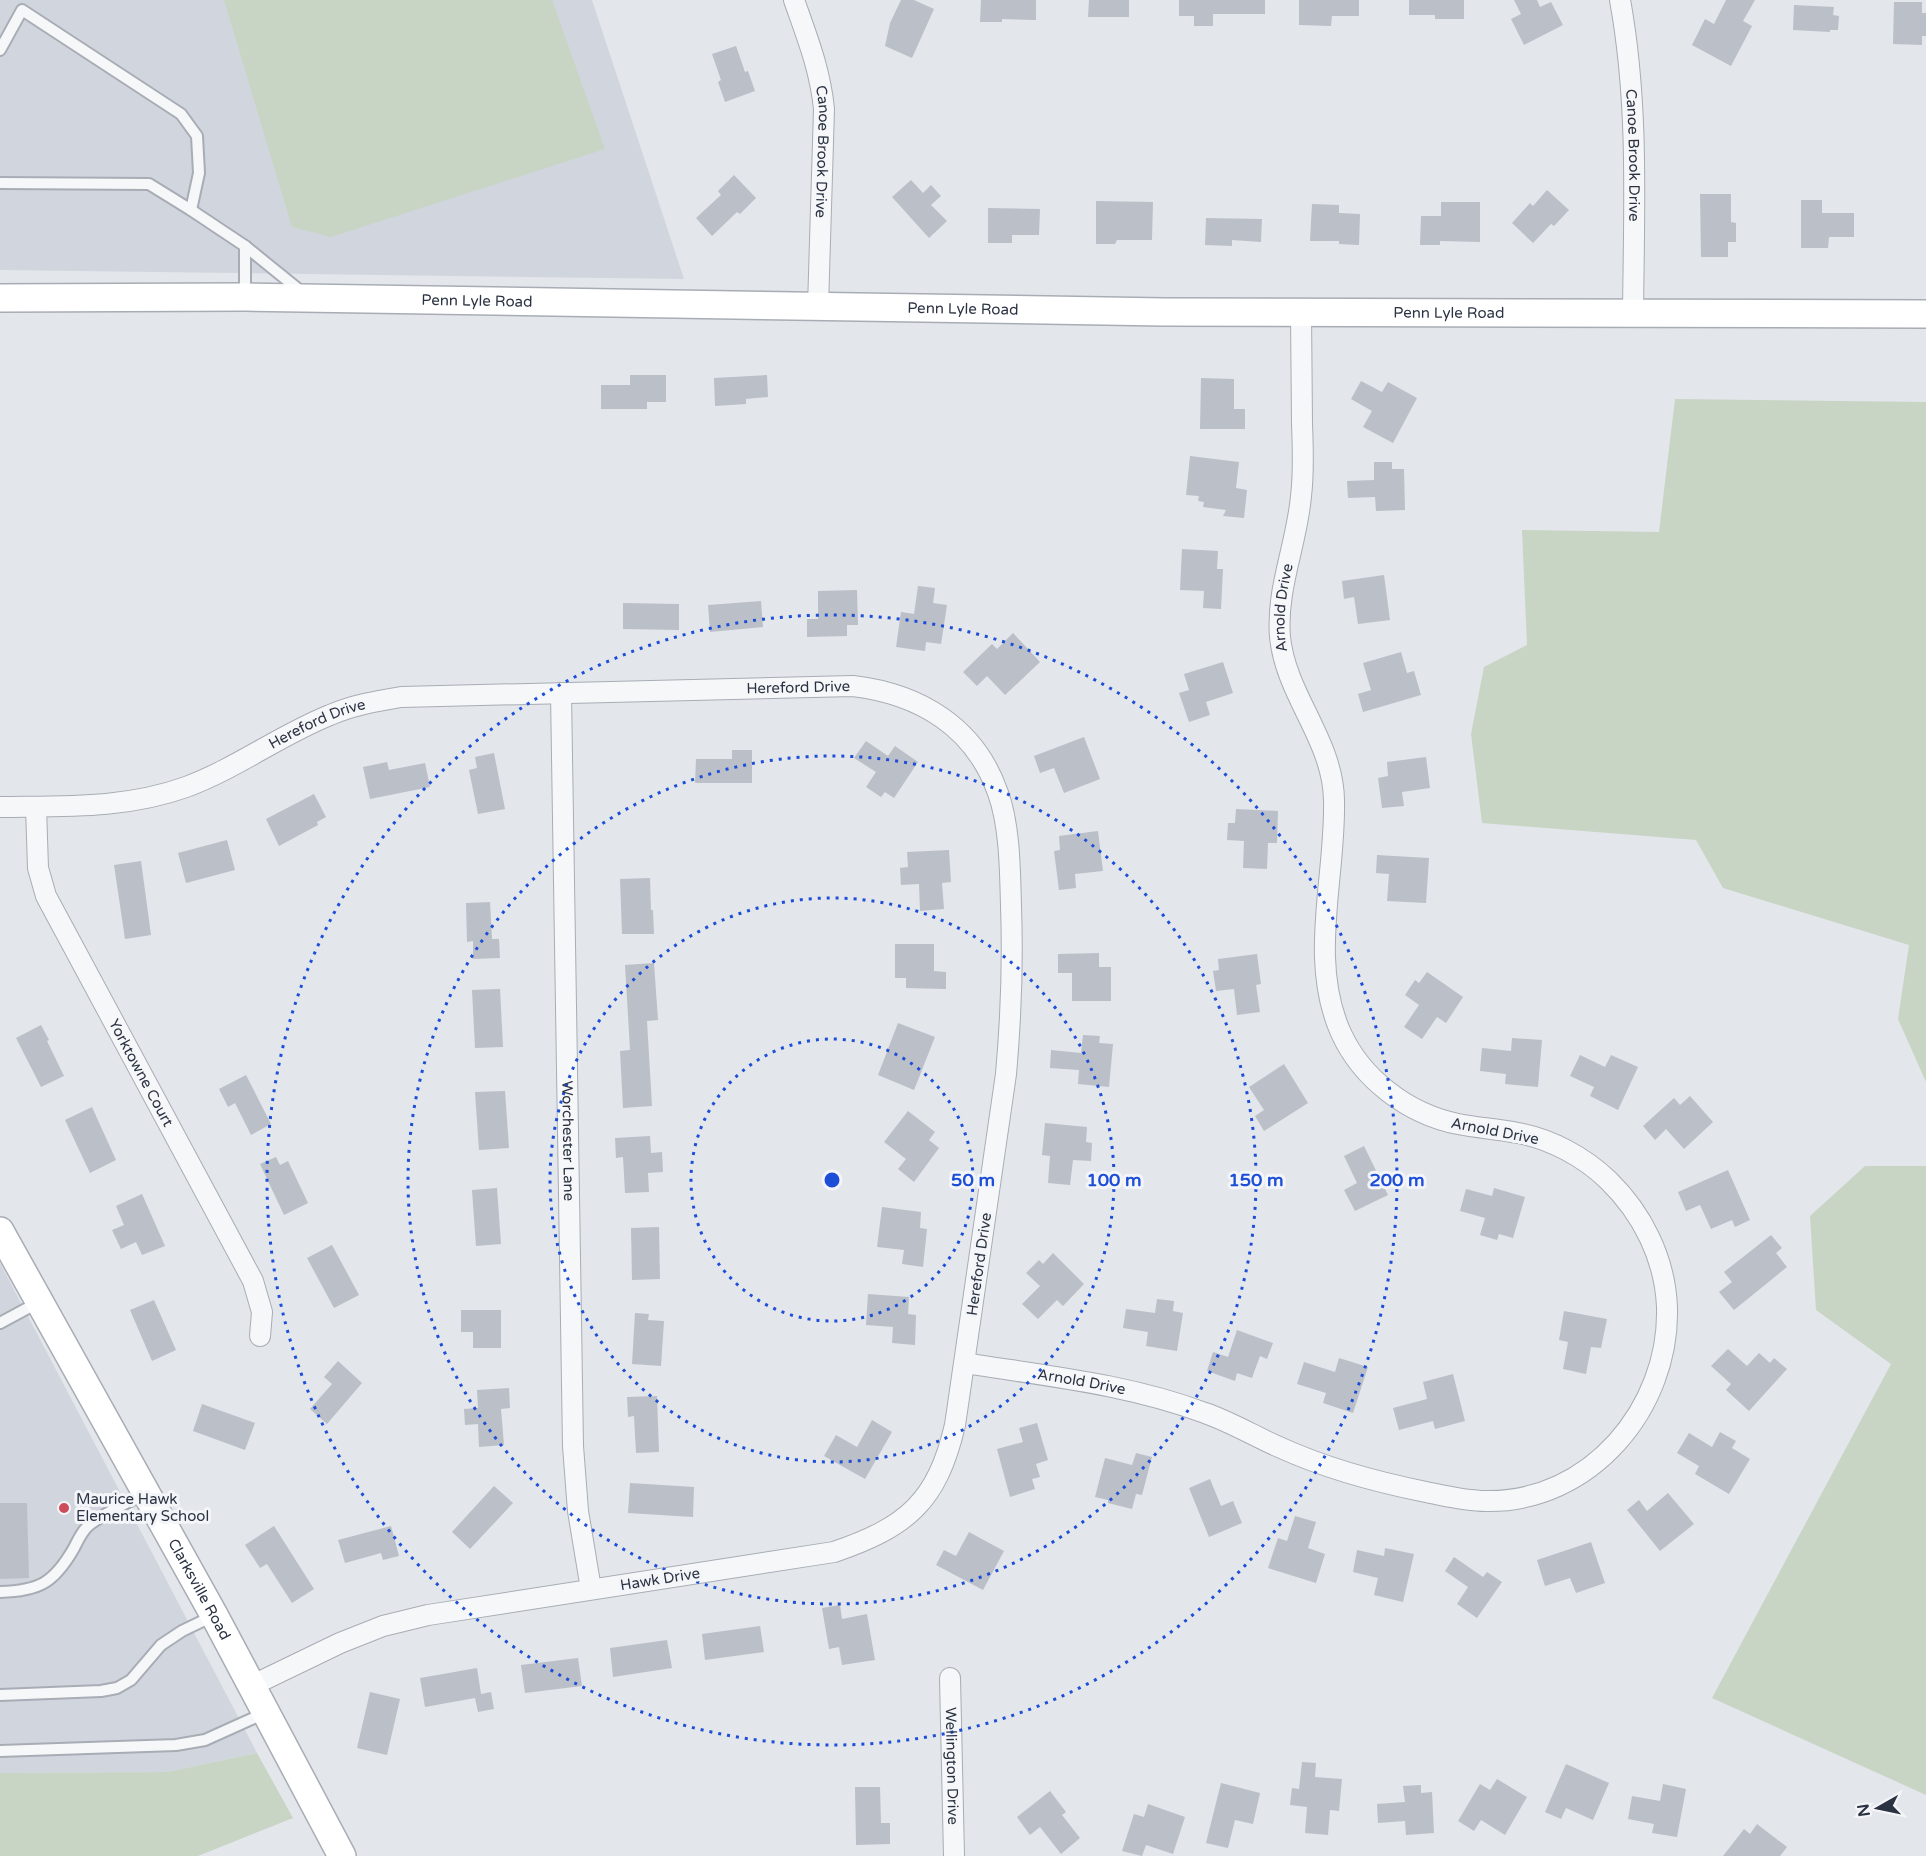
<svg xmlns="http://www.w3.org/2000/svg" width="1926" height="1856" font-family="'Varela Round',sans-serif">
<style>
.built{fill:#d1d5dd}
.green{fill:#c8d5c5}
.building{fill:#bbbfc8}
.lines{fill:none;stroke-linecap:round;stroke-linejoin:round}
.lane-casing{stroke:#a8adb5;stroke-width:14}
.street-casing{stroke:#a8adb5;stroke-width:22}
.secondary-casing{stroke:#a8adb5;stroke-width:30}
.lane{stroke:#f6f7f9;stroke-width:10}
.street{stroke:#f6f7f9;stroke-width:20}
.secondary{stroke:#fff;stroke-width:27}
.ring{fill:none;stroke:#1d4ed8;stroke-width:3;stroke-dasharray:3 6}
.poi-dot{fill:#cc4c5a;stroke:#f3f5f8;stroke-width:2}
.labels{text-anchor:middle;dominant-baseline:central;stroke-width:6;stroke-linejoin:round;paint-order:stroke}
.street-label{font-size:15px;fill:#2b3343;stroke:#f3f5f8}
.poi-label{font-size:15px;fill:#2b3343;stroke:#f3f5f8;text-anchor:start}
.centre{fill:#1d4ed8;stroke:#f3f5f8;stroke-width:3}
.ring-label{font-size:18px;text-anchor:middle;font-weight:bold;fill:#1d4ed8;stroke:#f3f5f8;stroke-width:6;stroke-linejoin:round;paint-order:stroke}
</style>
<rect width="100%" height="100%" fill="#e3e6eb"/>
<!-- built -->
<g class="built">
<path d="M0,0H592L684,279L0,270Z"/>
<path d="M0,1263L257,1753L167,1772L0,1773Z"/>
</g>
<!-- green -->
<g class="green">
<path d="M224,0H552L605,149L331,237L292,227Z"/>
<path d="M1675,399L1926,402V1082L1898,1019L1909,945L1723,888L1696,840L1482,823L1471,734L1484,667L1527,645L1522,530L1659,532Z"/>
<path d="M1865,1166H1926V1795L1712,1698L1891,1364L1816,1310L1810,1216Z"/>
<path d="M257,1753L293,1818L198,1856H0V1773L167,1772Z"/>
</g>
<!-- building -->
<g class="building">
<path d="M901,0H914L934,9L912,58L885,46L890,23Z"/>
<path d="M981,0H1036V20L1002,19V22H980Z"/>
<path d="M1089,0H1129V17H1088Z"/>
<path d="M1179,0H1265V14H1213V26H1194V16H1179Z"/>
<path d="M1299,0H1359V16H1332L1331,26L1299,25Z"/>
<path d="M1409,0H1464V19H1435V15H1409Z"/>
<path d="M1514,0H1537L1540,7L1551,2L1563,25L1524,45L1511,19L1521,14Z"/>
<path d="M1726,0H1755L1743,21L1752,26L1731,66L1692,45L1705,19L1714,24Z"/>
<path d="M1894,2H1922V13H1926V36H1922V45L1893,44Z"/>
<path d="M1794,5L1834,7L1833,15L1839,16L1838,30H1830V32L1793,30Z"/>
<path d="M736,46L745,72L748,71L755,91L725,102L718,82L721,80L712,54Z"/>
<path d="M734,175L756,198L740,214L737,212L712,236L696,218L721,195L718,191Z"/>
<path d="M911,180L923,193L931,185L941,196L931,205L947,221L929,238L892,197Z"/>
<path d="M1547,190L1569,210L1554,226L1551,224L1533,243L1512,223L1530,203L1533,206Z"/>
<path d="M1700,194H1731V222L1736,223V242H1728V257H1701Z"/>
<path d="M1801,200H1822V213H1854V237H1829L1828,248H1801Z"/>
<path d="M1096,201L1153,202L1152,240H1117L1115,244H1096Z"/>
<path d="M1441,202H1480V242L1440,241V245H1420L1421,216H1441Z"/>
<path d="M1312,204L1339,205V213L1360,214L1359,245L1339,244V241H1310Z"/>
<path d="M988,208L1040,209L1039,235H1012V243H988Z"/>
<path d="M1206,218L1262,219L1261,242L1232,240V246L1205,245Z"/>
<path d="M630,375H666V402H647V409H601V385H630Z"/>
<path d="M767,375L768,397L746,399V404L715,406L714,378Z"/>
<path d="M1201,378L1234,379V409H1245V429H1200Z"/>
<path d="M1361,381L1382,392L1388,382L1417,398L1393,443L1363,427L1372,411L1351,399Z"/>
<path d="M1190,456L1239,462L1236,488L1247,490L1244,518L1223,516L1226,510L1203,507L1204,502L1198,501L1199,496L1186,495Z"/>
<path d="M1374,462H1392V469H1404L1405,510L1376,511L1375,497L1348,498L1347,481L1374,480Z"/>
<path d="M1182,549L1218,551L1217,569H1223L1221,609L1203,608L1204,591L1180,590Z"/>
<path d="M1384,575L1390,620L1358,624L1354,597L1344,599L1342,581Z"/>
<path d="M918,586L935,588L933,603L947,605L941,644L926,642L925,651L896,647L901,612L914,614Z"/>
<path d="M857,590L858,625H847V636L807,637V619H818V591Z"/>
<path d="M761,601L763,627L710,632L708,605Z"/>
<path d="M623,603L679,604V630L623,629Z"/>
<path d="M1013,633L1040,662L1005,695L987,676L977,686L963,672L992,644L997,649Z"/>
<path d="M1401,652L1407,673L1414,671L1421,695L1363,712L1358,694L1371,690L1363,663Z"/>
<path d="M1223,662L1233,693L1206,702L1210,715L1189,722L1179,693L1189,690L1184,674Z"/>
<path d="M1084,737L1100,779L1064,793L1054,768L1040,773L1034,756Z"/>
<path d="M866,741L888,756L895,746L918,762L894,798L885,792L881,797L866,787L876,772L854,758Z"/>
<path d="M732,750H752V783H695L696,759H732Z"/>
<path d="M494,753L505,809L478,814L469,770L477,768L475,757Z"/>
<path d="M1426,757L1430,788L1402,792L1404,806L1382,808L1378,778L1388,776L1387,762Z"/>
<path d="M387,762L389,770L425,763L430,787L370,799L363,767Z"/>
<path d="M314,794L326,817L317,822L318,825L279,846L266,819Z"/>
<path d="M1236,809L1278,811L1277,843H1268L1267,869L1243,868L1244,841L1227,840L1228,823H1235Z"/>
<path d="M1098,831L1103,871L1075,874L1076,888L1059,890L1054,851L1060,850L1059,836Z"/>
<path d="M227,840L235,870L186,883L178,853Z"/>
<path d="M949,850L951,882L942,883L944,909L920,911L919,884L901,885L900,868L908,867L907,852Z"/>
<path d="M1377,855L1429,858L1426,903L1387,901L1389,874L1376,873Z"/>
<path d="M141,861L151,935L125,939L114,865Z"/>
<path d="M650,878L651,910H653L654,934H622L620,879Z"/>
<path d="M490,902L492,939H499L500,958L473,959V941L467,942L466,903Z"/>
<path d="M895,944H934V971L946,972V989L906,988V978H895Z"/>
<path d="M1099,953V967H1111V1001H1072V973H1058V954Z"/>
<path d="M1257,954L1261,984L1256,985L1260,1012L1237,1015L1234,989L1216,991L1213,971L1219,970L1218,959Z"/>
<path d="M654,963L658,1020L647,1021L652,1106L623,1108L620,1051L630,1050L625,965Z"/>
<path d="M1427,972L1463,997L1446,1023L1437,1017L1422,1039L1404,1027L1419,1005L1405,995L1415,980L1419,983Z"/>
<path d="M500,989L503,1047L475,1048L472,990Z"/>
<path d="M898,1023L935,1037L914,1090L878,1075Z"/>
<path d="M41,1025L49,1040L47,1041L64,1076L41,1087L16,1038Z"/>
<path d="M1083,1035L1100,1036L1099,1043L1113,1044L1109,1087L1078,1084L1079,1070L1050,1068L1051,1050L1081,1053Z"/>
<path d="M1512,1038L1542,1040L1538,1087L1505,1084L1506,1074L1480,1071L1482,1048L1511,1051Z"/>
<path d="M1580,1055L1605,1067L1611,1055L1638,1067L1618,1110L1590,1096L1594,1087L1570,1076Z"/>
<path d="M1284,1064L1308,1103L1264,1131L1255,1116L1264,1110L1249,1087Z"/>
<path d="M246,1075L271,1124L251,1135L235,1103L228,1107L219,1089Z"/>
<path d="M505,1091L509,1148L479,1150L475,1092Z"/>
<path d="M1690,1096L1713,1122L1684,1149L1666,1129L1655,1140L1643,1126L1674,1098L1680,1105Z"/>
<path d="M92,1107L116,1160L90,1173L65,1120Z"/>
<path d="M908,1111L935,1132L929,1140L939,1148L914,1182L898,1169L906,1159L884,1142Z"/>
<path d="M1045,1123L1087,1127L1086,1142L1092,1143L1091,1161L1073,1160L1070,1185L1048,1183L1050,1156L1042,1155Z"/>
<path d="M650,1136L651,1153L662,1152L663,1172L648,1173L649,1192L625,1193L623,1157L616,1158L615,1138Z"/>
<path d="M1364,1146L1388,1195L1355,1211L1344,1190L1357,1183L1344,1156Z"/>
<path d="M276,1157L280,1165L288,1161L308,1203L284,1215L260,1164Z"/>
<path d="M1728,1170L1750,1220L1735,1227L1732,1220L1711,1229L1700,1205L1686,1211L1678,1192Z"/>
<path d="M497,1188L501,1244L476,1246L472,1190Z"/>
<path d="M1494,1188L1525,1197L1513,1238L1499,1234L1497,1240L1480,1235L1485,1218L1460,1211L1466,1189L1492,1196Z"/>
<path d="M142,1194L165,1246L142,1255L136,1242L121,1249L112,1230L124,1225L116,1206Z"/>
<path d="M882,1207L921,1212L920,1228L927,1229L923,1267L902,1264L904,1250L877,1247Z"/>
<path d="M659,1227L660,1279L632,1280L631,1228Z"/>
<path d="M1771,1235L1782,1248L1776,1253L1787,1267L1734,1310L1719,1292L1732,1282L1724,1272Z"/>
<path d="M332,1245L359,1295L334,1308L307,1258Z"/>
<path d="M1053,1253L1084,1284L1063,1306L1057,1300L1038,1319L1022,1304L1040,1286L1026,1273L1039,1260L1043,1264Z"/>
<path d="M868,1294L909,1297L908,1314L916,1315L915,1345L892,1343L893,1327L866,1325Z"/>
<path d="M1157,1299L1174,1301L1173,1311L1183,1313L1177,1351L1146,1346L1148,1332L1123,1328L1126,1309L1155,1313Z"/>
<path d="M154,1300L176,1350L152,1361L130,1310Z"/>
<path d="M461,1310H501V1348H473V1332H461Z"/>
<path d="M1564,1311L1607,1319L1601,1348L1591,1347L1586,1374L1563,1369L1568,1342L1559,1340Z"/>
<path d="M635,1313L649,1314L648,1320L664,1321L661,1366L632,1364Z"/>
<path d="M1237,1330L1273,1343L1267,1359L1260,1356L1252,1378L1237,1373L1235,1381L1207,1371L1213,1352L1228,1357Z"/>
<path d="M1728,1349L1747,1366L1759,1353L1770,1363L1774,1358L1787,1369L1749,1411L1726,1390L1731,1384L1711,1366Z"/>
<path d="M1339,1358L1368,1367L1353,1413L1323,1403L1326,1393L1297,1384L1304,1362L1335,1372Z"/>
<path d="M338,1361L362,1383L327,1424L310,1409L332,1384L324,1377Z"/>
<path d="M1453,1374L1465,1421L1435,1429L1433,1421L1399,1430L1393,1408L1427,1399L1423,1382Z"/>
<path d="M509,1388L510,1408L501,1409L504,1445L479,1447L478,1424L465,1425L464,1409L478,1408L477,1390Z"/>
<path d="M657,1396L659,1452L636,1453L634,1416L628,1417L627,1397Z"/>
<path d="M202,1404L255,1423L245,1450L193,1431Z"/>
<path d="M872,1420L892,1432L865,1479L824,1456L836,1435L857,1447Z"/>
<path d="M1037,1423L1048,1460L1036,1464L1040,1477L1032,1479L1035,1489L1010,1497L997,1449L1023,1442L1019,1428Z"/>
<path d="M1720,1432L1736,1441L1732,1448L1750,1459L1729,1494L1695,1474L1699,1466L1677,1453L1689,1433L1712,1447Z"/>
<path d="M1136,1453L1152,1457L1142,1495L1136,1494L1132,1509L1108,1503V1500L1095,1497L1105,1458L1132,1465Z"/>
<path d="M1210,1479L1221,1506L1233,1501L1242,1523L1209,1537L1189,1488Z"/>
<path d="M630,1483L694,1487L693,1517L628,1513Z"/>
<path d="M494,1486L513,1503L470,1549L452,1532Z"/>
<path d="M1668,1493L1694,1524L1660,1551L1627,1510L1639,1500L1647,1511Z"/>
<path d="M0,1503H27L29,1578L0,1579Z"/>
<path d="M1295,1516L1316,1522L1308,1548L1325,1554L1316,1583L1268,1568L1278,1538L1287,1541Z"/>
<path d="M274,1526L314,1589L292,1603L267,1564L260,1568L245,1545Z"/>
<path d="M391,1526L399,1556L383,1560L381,1553L345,1563L338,1540Z"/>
<path d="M969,1532L1004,1551L983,1590L936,1565L944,1550L956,1556Z"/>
<path d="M1591,1542L1605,1583L1576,1593L1570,1578L1545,1586L1537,1560Z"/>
<path d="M1385,1548L1414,1554L1403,1602L1374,1595L1378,1578L1353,1572L1357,1550L1384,1556Z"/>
<path d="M1454,1557L1483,1577L1487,1572L1502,1582L1477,1618L1457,1604L1468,1587L1445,1571Z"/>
<path d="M840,1605L842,1619L867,1614L875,1660L842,1665L839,1647L829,1649L822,1608Z"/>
<path d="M760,1626L764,1652L705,1660L702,1634Z"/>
<path d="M667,1640L672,1668L613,1677L610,1648Z"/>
<path d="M578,1658L582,1686L525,1693L521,1665Z"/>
<path d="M477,1668L481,1694L491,1692L494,1709L478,1712L475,1698L425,1707L420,1678Z"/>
<path d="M370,1692L400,1699L387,1755L357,1748Z"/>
<path d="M1302,1762L1316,1763L1315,1777L1342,1779L1339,1811L1330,1810L1328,1835L1305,1833L1307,1807L1290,1805L1292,1788L1299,1789Z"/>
<path d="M1566,1764L1609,1783L1593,1820L1566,1808L1561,1819L1545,1812Z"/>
<path d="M1497,1779L1527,1797L1505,1835L1481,1820L1474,1831L1458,1821L1480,1784L1490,1790Z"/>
<path d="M1221,1783L1260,1793L1253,1824L1235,1820L1228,1848L1206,1843Z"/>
<path d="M1663,1784L1686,1789L1677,1837L1652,1833L1654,1824L1628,1819L1632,1796L1660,1801Z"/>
<path d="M1421,1785V1793L1432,1792L1434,1833L1406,1835L1405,1821L1378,1823L1377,1804L1405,1802L1403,1786Z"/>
<path d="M855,1787H880L881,1823H890V1844L856,1845Z"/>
<path d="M1050,1791L1066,1812L1062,1815L1080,1838L1061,1854L1040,1827L1030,1835L1017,1817Z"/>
<path d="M1148,1804L1185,1817L1173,1854L1146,1845L1142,1856L1122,1851L1134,1814L1144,1817Z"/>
<path d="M1757,1824L1787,1847L1780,1856H1723L1744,1829L1750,1834Z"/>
</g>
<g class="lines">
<!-- lane casing -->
<g class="lane-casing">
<g id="lane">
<path d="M0,50L22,10L181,114L197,136L199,173L191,210"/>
<path d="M0,183L149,184L191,210L245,246L303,293"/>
<path d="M245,246V297"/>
<path d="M0,1323L39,1302"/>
<path d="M0,1592C39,1591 54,1583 74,1548C78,1540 82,1531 89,1525C106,1512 127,1503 146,1493"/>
<path d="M0,1695L101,1691L117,1688L131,1680L161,1645L182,1631L213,1616"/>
<path d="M0,1751L176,1745L205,1740L265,1713"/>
</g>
</g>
<!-- street casing -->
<g class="street-casing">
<g id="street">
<path id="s1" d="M794,0C807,37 820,69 824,109L818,307"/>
<path id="s2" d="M1620,0C1639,104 1634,208 1633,313"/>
<path id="s3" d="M561,693L573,1446L578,1511L591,1589"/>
<path id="s4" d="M0,807C63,806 125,809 186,787C237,768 280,735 330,715C353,705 377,701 401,697L853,686C920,694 975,727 998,793C1010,826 1010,871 1011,906C1013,962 1011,1018 1006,1074L955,1425C937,1502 907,1527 834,1552L428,1615L383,1626L340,1643L251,1686"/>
<path id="s5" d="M36,807L38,868L46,896L253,1281L262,1312L260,1336"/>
<path id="s6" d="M965,1363C1046,1376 1128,1384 1205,1413C1231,1422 1254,1436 1279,1447C1325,1468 1376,1482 1426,1492C1446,1496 1465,1501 1486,1501C1590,1503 1670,1408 1667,1307C1665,1258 1642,1213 1608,1180C1584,1157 1551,1139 1518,1133C1498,1129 1478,1128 1458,1124C1408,1114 1362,1079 1341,1033C1308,960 1336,877 1334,800C1333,740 1286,696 1280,637C1276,588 1297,544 1301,496C1304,472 1303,448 1302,424C1302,387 1301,349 1301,312"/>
<path id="s7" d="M950,1678L954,1856"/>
</g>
</g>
<!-- secondary casing -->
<g class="secondary-casing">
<g id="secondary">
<path id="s8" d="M0,298L245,297L1164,312L1926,314"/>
<path id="s9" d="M0,1231L214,1615L342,1856"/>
</g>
</g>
<!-- lane -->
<use href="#lane" class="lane"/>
<!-- street -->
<use href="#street" class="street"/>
<!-- secondary -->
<use href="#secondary" class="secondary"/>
</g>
<!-- distance rings -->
<g class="ring">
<circle cx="832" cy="1180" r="141"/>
<circle cx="832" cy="1180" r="282"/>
<circle cx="832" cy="1180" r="424"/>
<circle cx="832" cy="1180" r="565"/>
</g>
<!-- markers -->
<circle class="poi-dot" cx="64" cy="1508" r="6"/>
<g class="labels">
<!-- street labels -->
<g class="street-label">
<text stroke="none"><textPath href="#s1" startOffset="156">Canoe Brook Drive</textPath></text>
<text stroke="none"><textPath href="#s2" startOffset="156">Canoe Brook Drive</textPath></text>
<text stroke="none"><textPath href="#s8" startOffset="477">Penn Lyle Road</textPath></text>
<text stroke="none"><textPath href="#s8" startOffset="963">Penn Lyle Road</textPath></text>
<text stroke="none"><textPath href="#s8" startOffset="1449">Penn Lyle Road</textPath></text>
<text stroke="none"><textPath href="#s6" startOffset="1736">Arnold Drive</textPath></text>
<text stroke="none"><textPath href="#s4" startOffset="820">Hereford Drive</textPath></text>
<text stroke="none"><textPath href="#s4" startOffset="334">Hereford Drive</textPath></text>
<text stroke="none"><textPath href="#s5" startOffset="291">Yorktowne Court</textPath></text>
<text transform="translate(1495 1131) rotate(11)">Arnold Drive</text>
<text stroke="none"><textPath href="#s3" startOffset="448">Worchester Lane</textPath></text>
<text transform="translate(979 1264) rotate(-82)">Hereford Drive</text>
<text stroke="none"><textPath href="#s6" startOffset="118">Arnold Drive</textPath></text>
<text transform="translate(660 1579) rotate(-9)">Hawk Drive</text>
<text stroke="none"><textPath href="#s9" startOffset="410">Clarksville Road</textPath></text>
<text stroke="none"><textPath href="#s7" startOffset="88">Wellington Drive</textPath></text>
</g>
<!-- poi labels -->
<g class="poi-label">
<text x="76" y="1499">Maurice Hawk<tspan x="76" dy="17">Elementary School</tspan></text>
</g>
</g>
<circle cx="832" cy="1180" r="9" class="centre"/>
<g class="ring-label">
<text x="973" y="1186">50 m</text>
<text x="1114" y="1186">100 m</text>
<text x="1256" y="1186">150 m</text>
<text x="1397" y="1186">200 m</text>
</g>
<!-- north arrow -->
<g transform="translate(1878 1808) rotate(261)" stroke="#f3f5f8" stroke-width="4.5" paint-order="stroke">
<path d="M0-4.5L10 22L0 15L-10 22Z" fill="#2b3343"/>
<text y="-9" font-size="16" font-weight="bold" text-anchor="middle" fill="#2b3343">N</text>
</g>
</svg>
